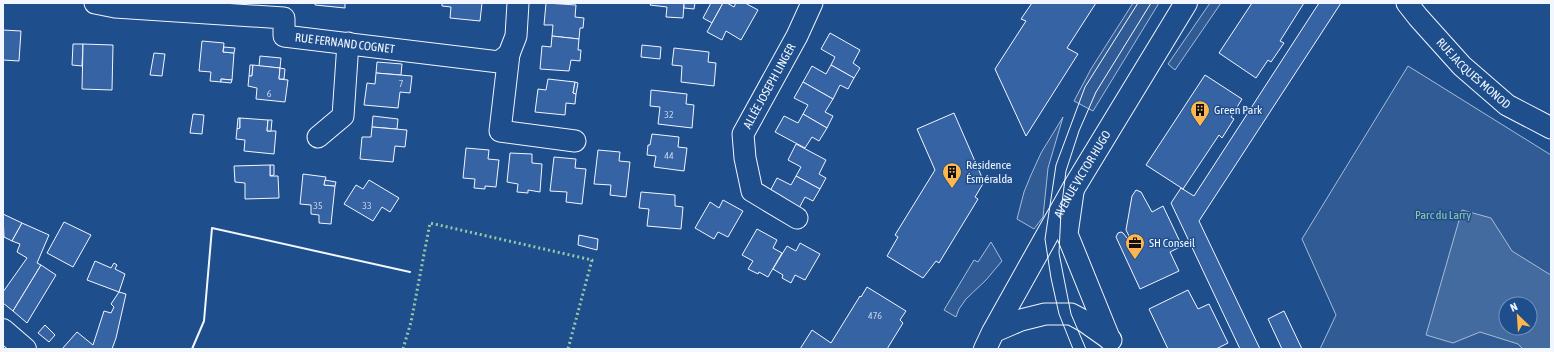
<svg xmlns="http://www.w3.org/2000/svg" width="1554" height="352" font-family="'Asap Condensed',sans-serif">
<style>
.built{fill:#305b95;stroke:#a8bbd7;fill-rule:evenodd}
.water{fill:#446ba0;stroke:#a8bbd7;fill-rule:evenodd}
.building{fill:#3563a3;stroke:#f2f6ff}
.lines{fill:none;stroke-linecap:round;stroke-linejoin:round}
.minor-casing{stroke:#f2f6ff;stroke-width:23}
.tertiary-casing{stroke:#f2f6ff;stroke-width:24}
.secondary-casing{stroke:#f2f6ff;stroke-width:24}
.minor{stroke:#1f4e8c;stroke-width:21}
.tertiary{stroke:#1f4e8c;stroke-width:22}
.secondary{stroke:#1f4e8c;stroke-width:22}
.tram{stroke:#f2f6ff;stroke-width:1}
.hedge{stroke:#97c8a6;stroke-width:3;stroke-dasharray:2 3;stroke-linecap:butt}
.wall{stroke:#f2f6ff;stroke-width:2}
.labels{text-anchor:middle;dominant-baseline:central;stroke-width:3;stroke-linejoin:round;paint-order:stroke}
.number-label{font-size:10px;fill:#c3d1e8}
.street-label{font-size:12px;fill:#f2f6ff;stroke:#1f4e8c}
.poi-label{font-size:12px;fill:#f2f6ff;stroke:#1f4e8c;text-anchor:start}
.park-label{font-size:12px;fill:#97c8a6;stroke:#1f4e8c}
</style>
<rect width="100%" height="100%" fill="#1f4e8c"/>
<!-- built -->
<g class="built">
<path d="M1133,3H1159L1093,111L1074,101L1091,69Z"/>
<path d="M1210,3H1221L1175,70L1168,64Z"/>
<path d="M1408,66L1551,155V349H1320L1336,315L1302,239ZM1506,304H1530V328H1506Z"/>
<path d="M1063,117L1048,168L1043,217L1034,229L1017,219L1024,192L1031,175L1041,153Z"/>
<path d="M991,242L1002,261L986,280L966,299L959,309L956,317L944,310L974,260L978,262Z"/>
</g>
<!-- water -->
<path class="water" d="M1462,210L1491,218L1512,251L1549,274H1551V349H1523L1518,344L1480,332L1453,343L1426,335ZM1506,304H1530V328H1506Z"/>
<!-- building -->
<g class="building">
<path d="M315,3H345V8L315,5Z"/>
<path d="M442,3H482L480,21L450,18L451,7L442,6Z"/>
<path d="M546,3L576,5L575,17L584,18L583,28H580L579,39L552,36L553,25H544Z"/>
<path d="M651,3H684L683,18L666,17L667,7L650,5Z"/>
<path d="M684,3H695L694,9L684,8Z"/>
<path d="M711,3H723L712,23L703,18Z"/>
<path d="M723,3H727L734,7L736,3H745L758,10L741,40L726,31L722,40L707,32Z"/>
<path d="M1032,3H1096L1067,48L1078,54L1026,136L995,69L1026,21L1021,19Z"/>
<path d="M1252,3H1304L1280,41L1284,43L1271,62L1268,60L1256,78L1219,53Z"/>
<path d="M1319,3H1341L1199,221L1260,349H1240L1171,203L1181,188L1194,196Z"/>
<path d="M3,30L21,31L19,61L3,60Z"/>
<path d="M830,33L860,50L853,63L860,68L854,78L831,65L835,57L821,49Z"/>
<path d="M552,36L579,39L578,50H581L580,61L571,60L569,71L540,69L542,46L551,47Z"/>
<path d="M202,41L224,43L223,52L234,53L232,80L221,79V82L210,81L211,72L199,71Z"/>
<path d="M73,44H83L82,66L72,65Z"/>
<path d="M83,44L113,45L112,90L82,89Z"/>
<path d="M642,45L661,47L660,59L641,57Z"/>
<path d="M224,47L235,48L234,53L223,52Z"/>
<path d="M674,48L709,52L708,62L716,63L714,86L681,82L682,66L672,65Z"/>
<path d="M154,53L165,54L162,76L150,75Z"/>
<path d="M260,56L281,58L280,68L259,66Z"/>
<path d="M377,62L402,64L401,75L376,73Z"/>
<path d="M250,65H253L252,76H249Z"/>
<path d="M253,65L280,68L279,79L288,80L285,102L256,99L257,88L248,86L249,76H252Z"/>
<path d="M831,65L854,78L848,89L840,85L833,99L803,82L812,66L826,74Z"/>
<path d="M280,68L285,69L284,79H279Z"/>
<path d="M376,73L412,76L410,93L400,92L398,108L364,105L367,83L375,84Z"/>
<path d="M1205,75L1242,99L1231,117L1234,119L1222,138L1219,135L1183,189L1146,165Z"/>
<path d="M221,79L232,80L231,83L221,82Z"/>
<path d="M548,79L575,82L573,93L576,94L575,104L566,103L565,115L535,112L538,89L546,90Z"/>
<path d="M575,82L578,83L576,94L573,93Z"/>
<path d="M803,82L833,99L825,112L833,116L827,128L803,114L808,105L794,98Z"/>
<path d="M651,90L687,94L686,104L694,105L692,128L658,124L660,107L650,106Z"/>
<path d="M954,113L984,182L975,197L978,199L939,263L936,261L923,278L887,256L898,237L895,235L935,170L917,129Z"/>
<path d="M193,114L204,115L202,134L190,133Z"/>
<path d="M803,114L827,128L819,141L812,137L805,148L775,132L784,116L798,123Z"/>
<path d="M373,116L398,119L397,129L372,127Z"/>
<path d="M238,118H240V128L237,129Z"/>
<path d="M240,118L268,120L267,131H276L274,154L244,151L245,140L236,139L237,129L240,128Z"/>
<path d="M268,120H272L271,131H267Z"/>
<path d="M372,127L407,130L405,147L395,146L393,162L360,159L362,137H371Z"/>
<path d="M652,134L679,137L678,147L687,148L684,171L654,167L656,156L647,155L648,145H650Z"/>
<path d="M796,144L826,160L819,174L826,178L820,189L796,176L801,167L788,160Z"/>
<path d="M466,148L489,150L488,159L499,160L496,187L485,186V189L474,188L475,179L463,178Z"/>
<path d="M598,150L620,152L619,161L630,162L626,197L610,195L611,185L594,184Z"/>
<path d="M510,153L532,154V163L542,164L540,192L528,190V193L517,192L518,184L507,182Z"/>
<path d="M554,157L576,159L575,168L586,169L582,204L566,202L567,192L550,191Z"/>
<path d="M270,165H274V175L270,176Z"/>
<path d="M270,165V176H278L279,198L245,199V183L235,182L234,166Z"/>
<path d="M303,174L326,177L324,185L335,186L331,224L319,223V215L311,214V205L300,204Z"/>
<path d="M796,176L820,189L813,201L805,197L798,210L769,193L777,178L791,185Z"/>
<path d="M325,180L336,182L335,186L324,185Z"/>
<path d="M369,180L399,198L390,212L382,207L373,221L344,204L356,185L363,189Z"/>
<path d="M1136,190L1141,192L1152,212L1163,206L1182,246L1170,252L1179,271L1140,289L1116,237L1118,233L1121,232L1123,233L1127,238L1129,236L1126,230L1132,196Z"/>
<path d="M641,192L675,195V206L683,207L681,229L647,226L649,209L639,208Z"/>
<path d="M723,200L743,211L728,237L718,232L714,239L695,228L710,202L719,208Z"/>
<path d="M3,214L22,223L12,241L4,237Z"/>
<path d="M64,222L91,235L73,267L47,253Z"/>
<path d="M22,223L49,235L37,263L41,265L13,311L3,303V292L27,258L17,252L20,244L12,241Z"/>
<path d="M757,229L777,240L773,248L782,253L768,277L759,272L758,274L748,269L753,261L742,255Z"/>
<path d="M579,235L598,239L597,250L578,245Z"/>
<path d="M800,243L820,254L805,280L795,275L791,283L782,278L783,275L773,269L787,246L796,251Z"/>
<path d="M95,261L111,268L114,263L117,265L115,269L125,274L119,292L87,280Z"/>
<path d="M41,265L56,275L27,323L13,311Z"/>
<path d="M867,287L906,311L900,320L903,323L887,349H800L812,330L831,343L860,296L861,297Z"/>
<path d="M1188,290L1198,309L1209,304L1228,343L1216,349H1168L1149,309Z"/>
<path d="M119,292L126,294L116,338L112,349H62L77,332L93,345L104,311L111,313L114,307L111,304Z"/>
<path d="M1284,311L1302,349H1282L1268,319Z"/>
<path d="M45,325L55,335L49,342L38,333Z"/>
</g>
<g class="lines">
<!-- minor casing -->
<g class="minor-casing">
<g id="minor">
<path id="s1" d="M95,3L115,7L284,18V36L499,62L509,54L516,36L518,3"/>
<path id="s2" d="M1407,3L1418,17L1462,66L1507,105L1551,128"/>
<path d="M509,54L500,131L575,141"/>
<path d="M318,137L343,116L348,43"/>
<path d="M1073,192L1067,234L1110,340"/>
<path id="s3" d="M797,218L752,191L745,158L743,134L797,36L812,3"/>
<path d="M993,332L1021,320L1045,314H1071L1084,321L1111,340"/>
</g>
</g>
<!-- tertiary casing -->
<g class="tertiary-casing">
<path id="tertiary" d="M3,330L25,349"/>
</g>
<!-- secondary casing -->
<g class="secondary-casing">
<g id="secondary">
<path id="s4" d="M985,349L993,332L1073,189L1186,3"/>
</g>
</g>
<!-- minor -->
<use href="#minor" class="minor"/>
<!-- tertiary -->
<use href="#tertiary" class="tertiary"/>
<!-- secondary -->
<use href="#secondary" class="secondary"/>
<!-- tram -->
<g class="tram">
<path d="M1073,349L1059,314L1051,278L1045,239L1056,165L1085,87L1138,3"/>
<path d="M1086,349L1071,314L1059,253L1061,211L1066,171L1079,131L1096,92L1151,3"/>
</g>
<!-- hedge -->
<path class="hedge" d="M403,349L411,322L430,223L592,260L568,349"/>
<!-- wall -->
<path class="wall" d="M192,349L204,321L212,228L410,272"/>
</g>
<!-- icons -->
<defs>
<g id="building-pin" transform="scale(1)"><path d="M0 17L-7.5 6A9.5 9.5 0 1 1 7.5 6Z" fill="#ffb74d" stroke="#1f4e8c"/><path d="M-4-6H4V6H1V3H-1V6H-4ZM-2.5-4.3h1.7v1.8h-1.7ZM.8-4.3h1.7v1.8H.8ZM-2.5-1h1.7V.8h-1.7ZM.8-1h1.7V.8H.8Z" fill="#111"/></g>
<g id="office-pin" transform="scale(1)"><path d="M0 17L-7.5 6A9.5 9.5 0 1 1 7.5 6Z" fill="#ffb74d" stroke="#1f4e8c"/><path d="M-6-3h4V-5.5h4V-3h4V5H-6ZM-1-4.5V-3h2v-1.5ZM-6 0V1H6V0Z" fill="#111"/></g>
</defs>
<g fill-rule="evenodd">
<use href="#building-pin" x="1200" y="110"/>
<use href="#building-pin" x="952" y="172"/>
<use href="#office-pin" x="1135" y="243"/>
</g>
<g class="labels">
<!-- number labels -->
<g class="number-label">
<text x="401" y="83">7</text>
<text x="269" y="93">6</text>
<text x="669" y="114">32</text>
<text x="669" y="155">44</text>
<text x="318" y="205">35</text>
<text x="367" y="205">33</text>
<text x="875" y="315">476</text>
</g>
<!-- street labels -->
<g class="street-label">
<text stroke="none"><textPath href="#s1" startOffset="269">RUE FERNAND COGNET</textPath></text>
<text stroke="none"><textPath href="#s2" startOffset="97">RUE JACQUES MONOD</textPath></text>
<text stroke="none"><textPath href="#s3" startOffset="165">ALLÉE JOSEPH LINGER</textPath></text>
<text stroke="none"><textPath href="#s4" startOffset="200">AVENUE VICTOR HUGO</textPath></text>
</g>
<!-- poi labels -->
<g class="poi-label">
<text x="1214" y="110">Green Park</text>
<text x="966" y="165">Résidence<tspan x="966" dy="14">Ésméralda</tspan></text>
<text x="1149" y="243">SH Conseil</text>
</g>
<!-- park labels -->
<g class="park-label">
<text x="1443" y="215">Parc du Larry</text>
</g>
</g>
<!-- border -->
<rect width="1554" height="352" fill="none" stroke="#f2f6ff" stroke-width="8"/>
<!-- north arrow -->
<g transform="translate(1518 316) rotate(335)"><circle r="19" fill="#1f4e8c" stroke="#7391ba"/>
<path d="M0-3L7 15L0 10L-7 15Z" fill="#ffb74d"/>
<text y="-6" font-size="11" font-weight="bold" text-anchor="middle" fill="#f2f6ff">N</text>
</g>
</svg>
